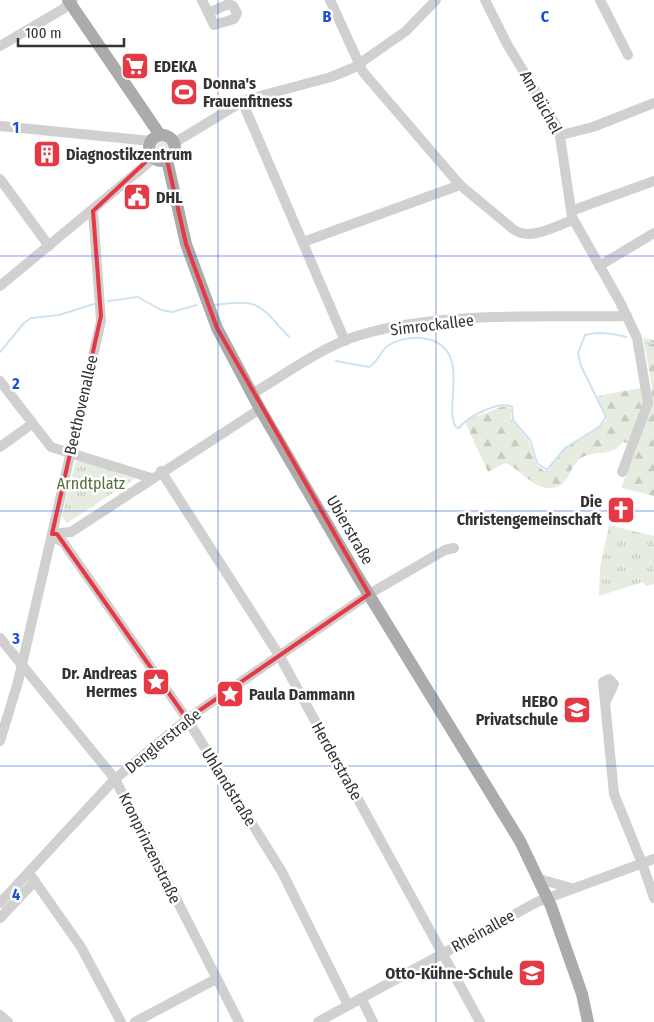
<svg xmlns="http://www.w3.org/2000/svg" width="654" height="1022" font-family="'Fira Sans Condensed',sans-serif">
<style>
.grass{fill:url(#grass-tufts)}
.forest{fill:url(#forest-firs)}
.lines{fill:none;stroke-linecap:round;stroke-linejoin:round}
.stream{stroke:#cfe2ee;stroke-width:2}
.minor{stroke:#d0d0d0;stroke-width:10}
.major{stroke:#ababab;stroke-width:12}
.marked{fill:none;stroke:#e63946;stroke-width:4;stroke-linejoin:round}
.grid{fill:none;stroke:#1d4ed8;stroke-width:1;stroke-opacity:0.55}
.labels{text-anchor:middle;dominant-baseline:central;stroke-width:5;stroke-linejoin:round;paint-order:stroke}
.poi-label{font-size:16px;font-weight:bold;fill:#333;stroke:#fff;text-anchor:start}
.street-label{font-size:16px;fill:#333;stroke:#fff}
.park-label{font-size:16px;fill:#56703f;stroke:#fff}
.grid-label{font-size:16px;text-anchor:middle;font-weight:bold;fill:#1d4ed8;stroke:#fff;stroke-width:5;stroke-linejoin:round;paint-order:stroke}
</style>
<defs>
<pattern id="grass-tufts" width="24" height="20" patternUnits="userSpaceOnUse" patternTransform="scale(1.25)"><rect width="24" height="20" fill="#e6ecdf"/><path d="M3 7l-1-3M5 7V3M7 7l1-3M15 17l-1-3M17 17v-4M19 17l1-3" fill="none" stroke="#c6cbc0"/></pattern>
<pattern id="forest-firs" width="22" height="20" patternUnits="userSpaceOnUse" patternTransform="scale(1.25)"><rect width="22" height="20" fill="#e6ecdf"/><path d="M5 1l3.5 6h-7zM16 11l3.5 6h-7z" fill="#c6cbc0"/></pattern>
</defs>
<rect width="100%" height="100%" fill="#fff"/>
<!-- grass -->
<g class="grass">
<circle cx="163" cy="148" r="8"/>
<path d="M78,459L134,479L67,523L62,516L75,464Z"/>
<path d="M609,525L654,536V584L646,586L643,582L599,596L600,568Z"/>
</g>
<!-- forest -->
<g class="forest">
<path d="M643,338L654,340V496L621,488L651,407L652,386Z"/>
<path d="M646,387V405L630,444L623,442C610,457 602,450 585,456C570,461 571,482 557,487C536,494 522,469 505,463L488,472L465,422L473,416C485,417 495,406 508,406L511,410V419L528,440L536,464L544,471H548L565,449L607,420L597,396Z"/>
</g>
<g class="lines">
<!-- stream -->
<g class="stream">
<path d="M108,301L138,297L161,310L172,312L197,305"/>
<path d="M215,305C261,298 259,305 289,337"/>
<path d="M645,343H654"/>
<path d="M0,352L24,323L31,318L59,315L94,304"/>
<path d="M336,361L369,367C379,362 380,350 389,345C402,338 417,336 431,340C471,353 443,409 456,427L459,428C467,417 499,400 512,407L513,420L530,440L537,463L547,470L565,448L599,427L606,417L581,366L578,353L585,335C599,331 612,333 626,337"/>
</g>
<!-- minor -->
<g class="minor">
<path d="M202,0L214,25L234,19L237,13L233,6L229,4L208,13"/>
<path d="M330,0L363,72L460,185L513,229C529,242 555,226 573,220"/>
<path d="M485,0L507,44L559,130L572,217L620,302L637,338L648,403L622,472"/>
<path d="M600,0L628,55"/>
<path d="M0,46L63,9L73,0"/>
<path d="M242,101L345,341"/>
<path d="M0,126L151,141"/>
<path d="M561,135L593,127L654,103"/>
<path d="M174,143L245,100L331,77L353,68L406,31L436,0"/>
<path d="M0,179L49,246"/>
<path d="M571,211L654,181"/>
<path d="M303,242L460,185"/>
<path d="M599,266L654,233"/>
<path d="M0,286L147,164L152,156"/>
<path d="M0,381L51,447L151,478"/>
<path d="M252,394C284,375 316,351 351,338C431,310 542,318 627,316"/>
<path d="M0,447L32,424"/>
<path d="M161,471L279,655L480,1022"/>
<path d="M52,534L71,532L260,409"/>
<path d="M52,536L63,542L187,719L282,872L348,1005"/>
<path d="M0,638L115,779L239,1022"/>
<path d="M605,703L614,684L609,679L603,682L614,794L642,863L654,898"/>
<path d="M0,741L18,682L101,321L93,211"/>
<path d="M29,873L81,947L121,1022"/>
<path d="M539,879L571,888"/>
<path d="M0,903L115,779L187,719L369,594L445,550L454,548"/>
<path d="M0,918L35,881"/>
<path d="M361,998L373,1022"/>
<path d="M0,1015L8,1022"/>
<path d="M135,1022L216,979"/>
<path d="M318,1022L537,902L654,859"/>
</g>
<!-- major -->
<g class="major">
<path d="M68,0L160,135"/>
<circle cx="162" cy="148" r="13"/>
<path d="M167,160L186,244L217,328L260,409L358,577L520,841L551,906L582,994L588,1022"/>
</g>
</g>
<!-- marked area -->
<path class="marked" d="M152,156L167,160L186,244L217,328L369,594L187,719L57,534H52L101,316L93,211Z"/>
<!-- grid -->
<path class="grid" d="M218,0V1022M436,0V1022M0,256H654M0,511H654M0,766H654"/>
<!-- icons -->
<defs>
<g id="supermarket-square" transform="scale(1.4375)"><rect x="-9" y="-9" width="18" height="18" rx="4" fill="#e63946" stroke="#fff"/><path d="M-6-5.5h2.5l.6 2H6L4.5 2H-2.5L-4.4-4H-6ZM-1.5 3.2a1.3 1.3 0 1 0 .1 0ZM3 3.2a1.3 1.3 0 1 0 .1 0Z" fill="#fff"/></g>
<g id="stadium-square" transform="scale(1.4375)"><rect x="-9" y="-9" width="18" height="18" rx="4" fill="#e63946" stroke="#fff"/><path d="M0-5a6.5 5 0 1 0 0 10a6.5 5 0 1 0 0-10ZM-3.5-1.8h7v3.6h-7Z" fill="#fff"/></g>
<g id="building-square" transform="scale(1.4375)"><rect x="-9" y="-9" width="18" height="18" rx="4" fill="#e63946" stroke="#fff"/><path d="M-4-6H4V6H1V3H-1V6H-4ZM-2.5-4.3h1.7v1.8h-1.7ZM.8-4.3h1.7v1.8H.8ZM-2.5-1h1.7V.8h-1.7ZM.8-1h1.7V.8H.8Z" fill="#fff"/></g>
<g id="civic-square" transform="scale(1.4375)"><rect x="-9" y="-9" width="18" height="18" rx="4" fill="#e63946" stroke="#fff"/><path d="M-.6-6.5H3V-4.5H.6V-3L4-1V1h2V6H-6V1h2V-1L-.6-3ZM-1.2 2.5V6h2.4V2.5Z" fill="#fff"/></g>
<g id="church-square" transform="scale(1.4375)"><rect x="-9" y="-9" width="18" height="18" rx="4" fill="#e63946" stroke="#fff"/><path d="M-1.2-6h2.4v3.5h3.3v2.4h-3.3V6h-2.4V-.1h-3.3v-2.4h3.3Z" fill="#fff"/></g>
<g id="sight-square" transform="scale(1.4375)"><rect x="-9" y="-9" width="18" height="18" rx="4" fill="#e63946" stroke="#fff"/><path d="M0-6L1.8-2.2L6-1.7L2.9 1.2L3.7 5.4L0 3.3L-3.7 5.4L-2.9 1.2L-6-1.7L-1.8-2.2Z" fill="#fff"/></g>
<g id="school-square" transform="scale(1.4375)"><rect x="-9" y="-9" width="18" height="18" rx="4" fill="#e63946" stroke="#fff"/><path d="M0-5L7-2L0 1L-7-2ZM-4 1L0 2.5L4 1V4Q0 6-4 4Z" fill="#fff"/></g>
</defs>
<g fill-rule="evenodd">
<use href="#supermarket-square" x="135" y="66"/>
<use href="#stadium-square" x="184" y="92"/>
<use href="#building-square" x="47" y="154"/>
<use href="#civic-square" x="137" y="197"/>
<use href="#church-square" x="621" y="510"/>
<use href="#sight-square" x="156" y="682"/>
<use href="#sight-square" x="230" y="694"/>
<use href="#school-square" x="577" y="710"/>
<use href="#school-square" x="532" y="973"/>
</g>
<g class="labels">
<!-- poi labels -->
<g class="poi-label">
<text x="154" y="66">EDEKA</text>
<text x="203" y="83">Donna's<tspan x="203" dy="18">Frauenfitness</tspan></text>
<text x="66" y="154">Diagnostikzentrum</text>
<text x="156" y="197">DHL</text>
<text x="602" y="501" text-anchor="end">Die<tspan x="602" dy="18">Christengemeinschaft</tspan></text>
<text x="137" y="673" text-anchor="end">Dr. Andreas<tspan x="137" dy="18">Hermes</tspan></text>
<text x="249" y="694">Paula Dammann</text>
<text x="558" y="701" text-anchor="end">HEBO<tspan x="558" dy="18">Privatschule</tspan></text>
<text x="513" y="973" text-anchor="end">Otto-Kühne-Schule</text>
</g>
<!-- street labels -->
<g class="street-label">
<text transform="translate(541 102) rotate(61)">Am Büchel</text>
<text transform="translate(432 325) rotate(-7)">Simrockallee</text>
<text transform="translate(81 405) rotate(-77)">Beethovenallee</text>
<text transform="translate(350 530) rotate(60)">Ubierstraße</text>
<text transform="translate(163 741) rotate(-39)">Denglerstraße</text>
<text transform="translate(337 761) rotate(61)">Herderstraße</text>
<text transform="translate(229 787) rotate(58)">Uhlandstraße</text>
<text transform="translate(150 848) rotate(64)">Kronprinzenstraße</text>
<text transform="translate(483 931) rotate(-29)">Rheinallee</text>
</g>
<!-- park labels -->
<g class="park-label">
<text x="91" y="483">Arndtplatz</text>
</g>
</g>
<g class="grid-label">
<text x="327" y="22">B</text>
<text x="545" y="22">C</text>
<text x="16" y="133">1</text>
<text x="16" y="389">2</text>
<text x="16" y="644">3</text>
<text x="16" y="900">4</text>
</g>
<!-- scale -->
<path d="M18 38v8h106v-8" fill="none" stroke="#333333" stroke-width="2.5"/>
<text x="25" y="38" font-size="15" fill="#333333" stroke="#ffffff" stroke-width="4" paint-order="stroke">100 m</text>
</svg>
